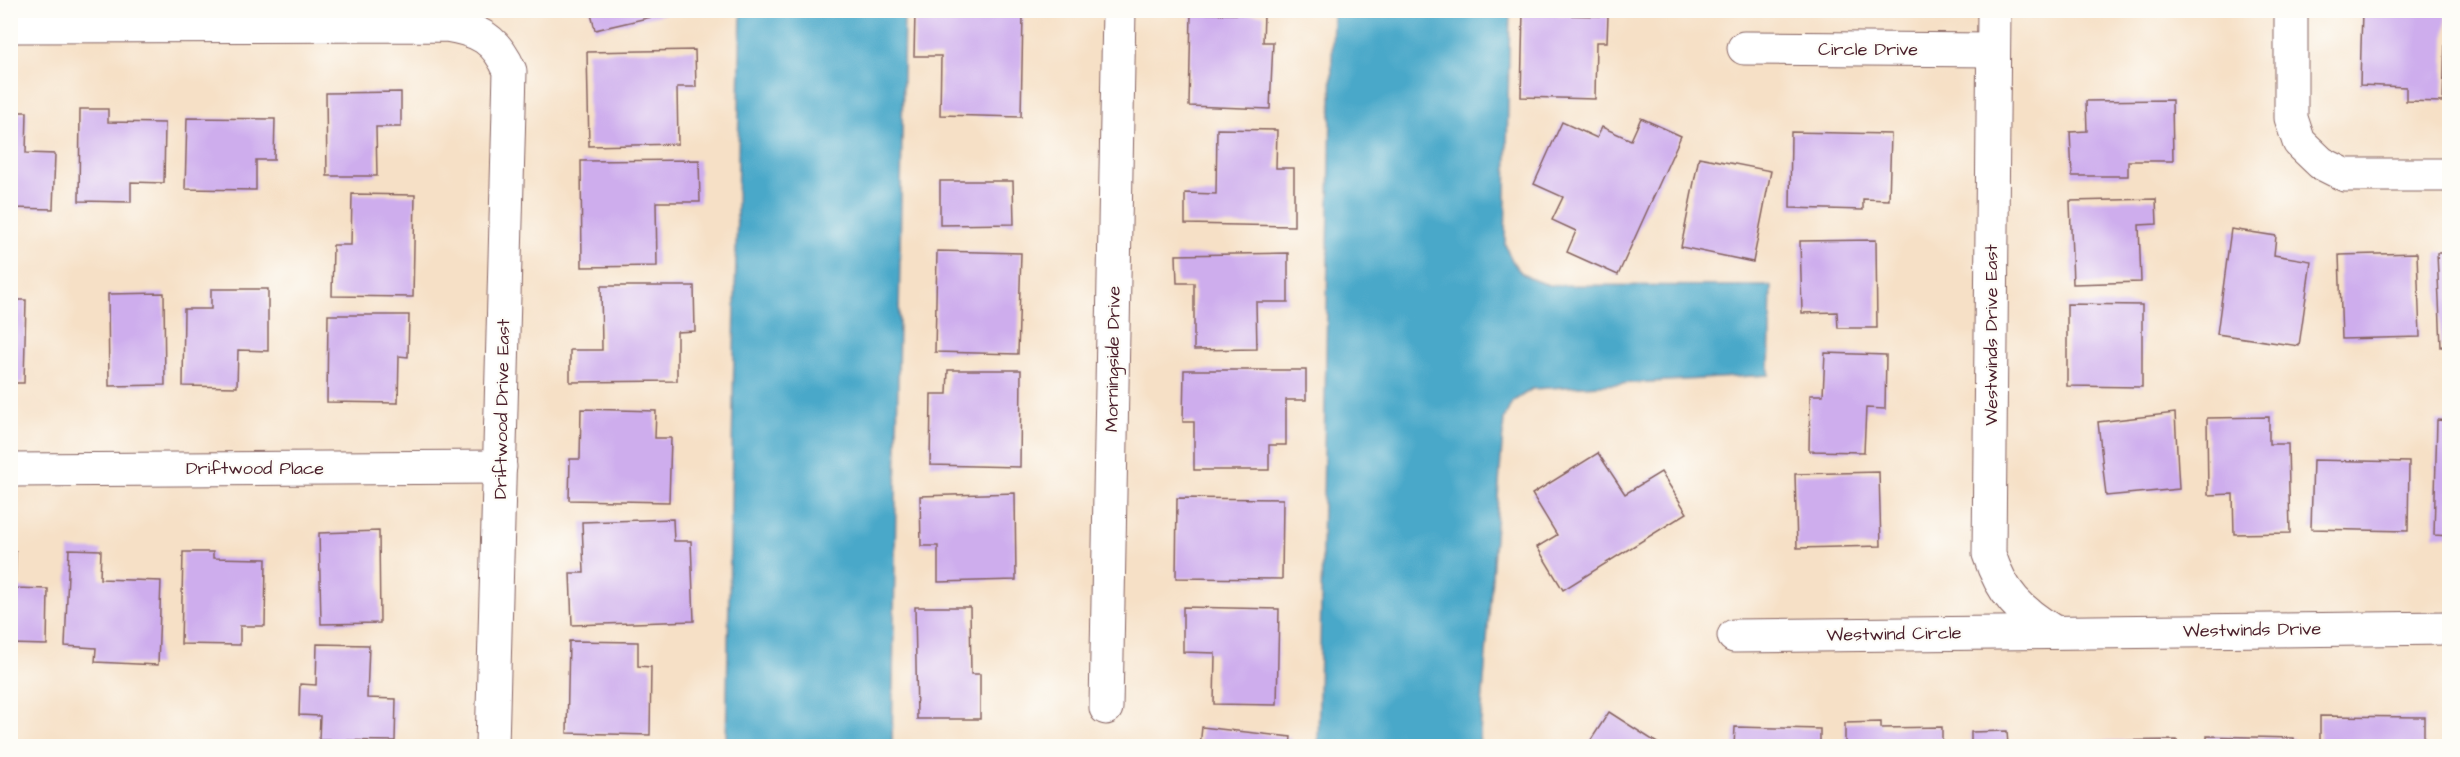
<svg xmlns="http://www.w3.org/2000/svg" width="2460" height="757" font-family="'Architects Daughter',sans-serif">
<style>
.water{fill:#4aa8c9;stroke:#4a647a;stroke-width:1.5}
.building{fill:#ceaded}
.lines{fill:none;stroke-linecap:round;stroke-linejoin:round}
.street-casing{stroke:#866361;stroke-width:35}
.street{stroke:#fff;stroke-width:33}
.labels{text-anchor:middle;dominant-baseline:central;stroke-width:4.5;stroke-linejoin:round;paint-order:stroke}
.street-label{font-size:18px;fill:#4a1f2b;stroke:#fdfcf7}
</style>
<rect width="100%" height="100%" fill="#fdfcf7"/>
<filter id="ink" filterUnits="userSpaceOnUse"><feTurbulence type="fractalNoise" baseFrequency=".0167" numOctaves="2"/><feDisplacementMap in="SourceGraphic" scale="12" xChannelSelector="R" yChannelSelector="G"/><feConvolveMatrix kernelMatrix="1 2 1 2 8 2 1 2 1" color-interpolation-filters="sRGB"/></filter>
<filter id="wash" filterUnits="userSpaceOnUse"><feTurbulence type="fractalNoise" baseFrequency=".008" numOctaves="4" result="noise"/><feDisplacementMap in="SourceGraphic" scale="24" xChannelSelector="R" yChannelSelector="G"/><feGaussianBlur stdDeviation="1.35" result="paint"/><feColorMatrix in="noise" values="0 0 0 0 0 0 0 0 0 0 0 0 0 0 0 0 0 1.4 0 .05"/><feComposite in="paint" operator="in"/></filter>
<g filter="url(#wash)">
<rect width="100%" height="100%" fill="#f6e0c6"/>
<!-- water -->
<g class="water">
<path d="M741,10L904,11L892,746H726Z"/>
<path d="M1333,11H1510L1505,244C1514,270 1522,278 1549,285L1771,286L1769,375L1532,389L1512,402L1504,419L1479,746H1318Z"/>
</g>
<g id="blocks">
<!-- building -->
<g class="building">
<path d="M590,10H669V13L595,30Z"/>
<path d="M1523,10H1558V15L1608,16L1607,42H1596L1595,99L1521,97Z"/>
<path d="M2362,10H2446L2443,102L2406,101V87L2360,85Z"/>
<path d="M915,12L1023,15L1021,117L940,115L941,56H914Z"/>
<path d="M1191,13L1264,15L1263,42H1273L1270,109L1189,106Z"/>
<path d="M695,50L696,87H677L678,144L589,146L587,52Z"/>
<path d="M401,92V127H376L377,176H327L326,93Z"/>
<path d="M2172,100L2173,161H2128V176H2072L2070,132L2087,131L2086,101Z"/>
<path d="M80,109H108V122L165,123L164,183L131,182V202L79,201Z"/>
<path d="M10,112H27L26,153L55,154L53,209L10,208Z"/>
<path d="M187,118L275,119L274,160H256V190L185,189Z"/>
<path d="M1641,118L1681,136L1618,275L1567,252L1576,231L1552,220L1563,197L1534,184L1562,122L1597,138L1602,127L1631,140Z"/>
<path d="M1217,129L1277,130L1276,168H1294V226L1185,224V193L1216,194Z"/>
<path d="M1791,132L1891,134L1889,200L1863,199V210L1790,208Z"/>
<path d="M1699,157L1771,171L1753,262L1681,247Z"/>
<path d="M699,160L700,202H656L657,266L582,267L581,161Z"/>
<path d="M940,181H1013L1014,224L940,225Z"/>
<path d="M352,194L415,195L413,297L332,296L333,245H351Z"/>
<path d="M2156,199L2157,224L2139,225L2141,282L2073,284L2070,201Z"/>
<path d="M2231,229L2276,236L2274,255L2311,261L2299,346L2217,334Z"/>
<path d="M1876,240L1877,328H1838L1837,312L1802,313L1800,241Z"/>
<path d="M937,251L1021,253L1018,354L935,352Z"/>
<path d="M1288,253V302H1256L1257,349L1194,350V283H1177L1176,255Z"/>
<path d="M2417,253L2420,337L2342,339L2339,255Z"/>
<path d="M2437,253H2450V347H2441Z"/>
<path d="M601,286H694L695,331L677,332V381L570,382V350H602Z"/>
<path d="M211,289H268V351L238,350L237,387L183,386L184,309H211Z"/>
<path d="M164,293L165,385L109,386L108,294Z"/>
<path d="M10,300H26L24,383H10Z"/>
<path d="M2067,304L2142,305V387L2067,386Z"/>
<path d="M328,315H409L408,357L399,356L398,403L327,402Z"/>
<path d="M1825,353L1886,355L1885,409L1866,408L1864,452L1809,451L1810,395H1823Z"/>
<path d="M948,370H1021L1020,467L930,465L931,394H947Z"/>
<path d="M1184,370H1306V400H1286V445H1269V470H1194V422H1183Z"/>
<path d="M581,409L656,411L655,438H671L669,502L569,500L570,459H580Z"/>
<path d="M2175,413L2179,489L2106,496L2098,422Z"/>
<path d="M2269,417V444H2288L2290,533L2234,534L2233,494L2208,495L2207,418Z"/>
<path d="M2437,420L2450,421V536L2434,535Z"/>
<path d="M1598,453L1625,494L1661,472L1687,513L1563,590L1537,547L1557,535L1532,494Z"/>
<path d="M2313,460L2409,462L2408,531L2311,529Z"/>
<path d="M1879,472L1881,546L1797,548L1795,474Z"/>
<path d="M1015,493L1016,580L938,582V546H921L920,496Z"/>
<path d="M1177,498L1283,499L1282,579L1176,578Z"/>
<path d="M673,519L674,541H691L694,621L572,625L570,573H584L582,522Z"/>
<path d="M379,531L380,623L321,624L319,533Z"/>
<path d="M69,549L101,550L100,579L161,581L158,665L95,662L96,648L65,646Z"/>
<path d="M10,552H16L15,588L48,589L47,645L10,644Z"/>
<path d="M183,552H213V558L266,559L265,626H240V645L181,644Z"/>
<path d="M915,607H970L971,674H980V719H917Z"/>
<path d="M1183,607L1279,609L1277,705L1214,704L1215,653L1183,652Z"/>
<path d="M569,641L638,642V666L651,667L650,735L567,733Z"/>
<path d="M317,644L369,645L367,698L396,699L395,741L319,740L320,716L299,715L300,684L316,685Z"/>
<path d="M1609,712L1662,746H1587Z"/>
<path d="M2320,716L2424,717V746H2320Z"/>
<path d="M1881,722V728L1942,727V746H1845V723Z"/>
<path d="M1202,727L1291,737L1290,746H1200Z"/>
<path d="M1735,727L1820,729V746H1734Z"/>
<path d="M2007,731L2008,746H1971V732Z"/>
<path d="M2207,736L2294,738V746H2207Z"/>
<path d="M2177,740V746H2092V741Z"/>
</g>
</g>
</g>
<g filter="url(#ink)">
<use href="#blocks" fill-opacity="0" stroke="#866361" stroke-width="1.5"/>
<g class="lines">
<!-- street casing -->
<g class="street-casing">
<g id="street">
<path d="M1994,10L1989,554C2002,594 2020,611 2054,632"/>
<path d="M2291,10V118L2299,142L2321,163L2345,175H2450"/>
<path d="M10,26L446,25C479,30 496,39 510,71L492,746"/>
<path d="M1744,48L1993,50"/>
<path d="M10,470L500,467"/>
<path d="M1734,636L2450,628"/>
<path d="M1106,708L1119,10"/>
</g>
</g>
<!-- street -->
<use href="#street" class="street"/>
</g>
</g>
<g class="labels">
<!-- street labels -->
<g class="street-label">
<text x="1868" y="49">Circle Drive</text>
<text transform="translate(1991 335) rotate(-90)">Westwinds Drive East</text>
<text transform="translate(1113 359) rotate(-89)">Morningside Drive</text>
<text transform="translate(502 409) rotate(-89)">Driftwood Drive East</text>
<text x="255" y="468">Driftwood Place</text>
<text transform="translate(2252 630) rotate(-1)">Westwinds Drive</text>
<text transform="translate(1894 634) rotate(-1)">Westwind Circle</text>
</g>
</g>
<!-- margin -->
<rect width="2460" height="757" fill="none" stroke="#fdfcf7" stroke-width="36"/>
</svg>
